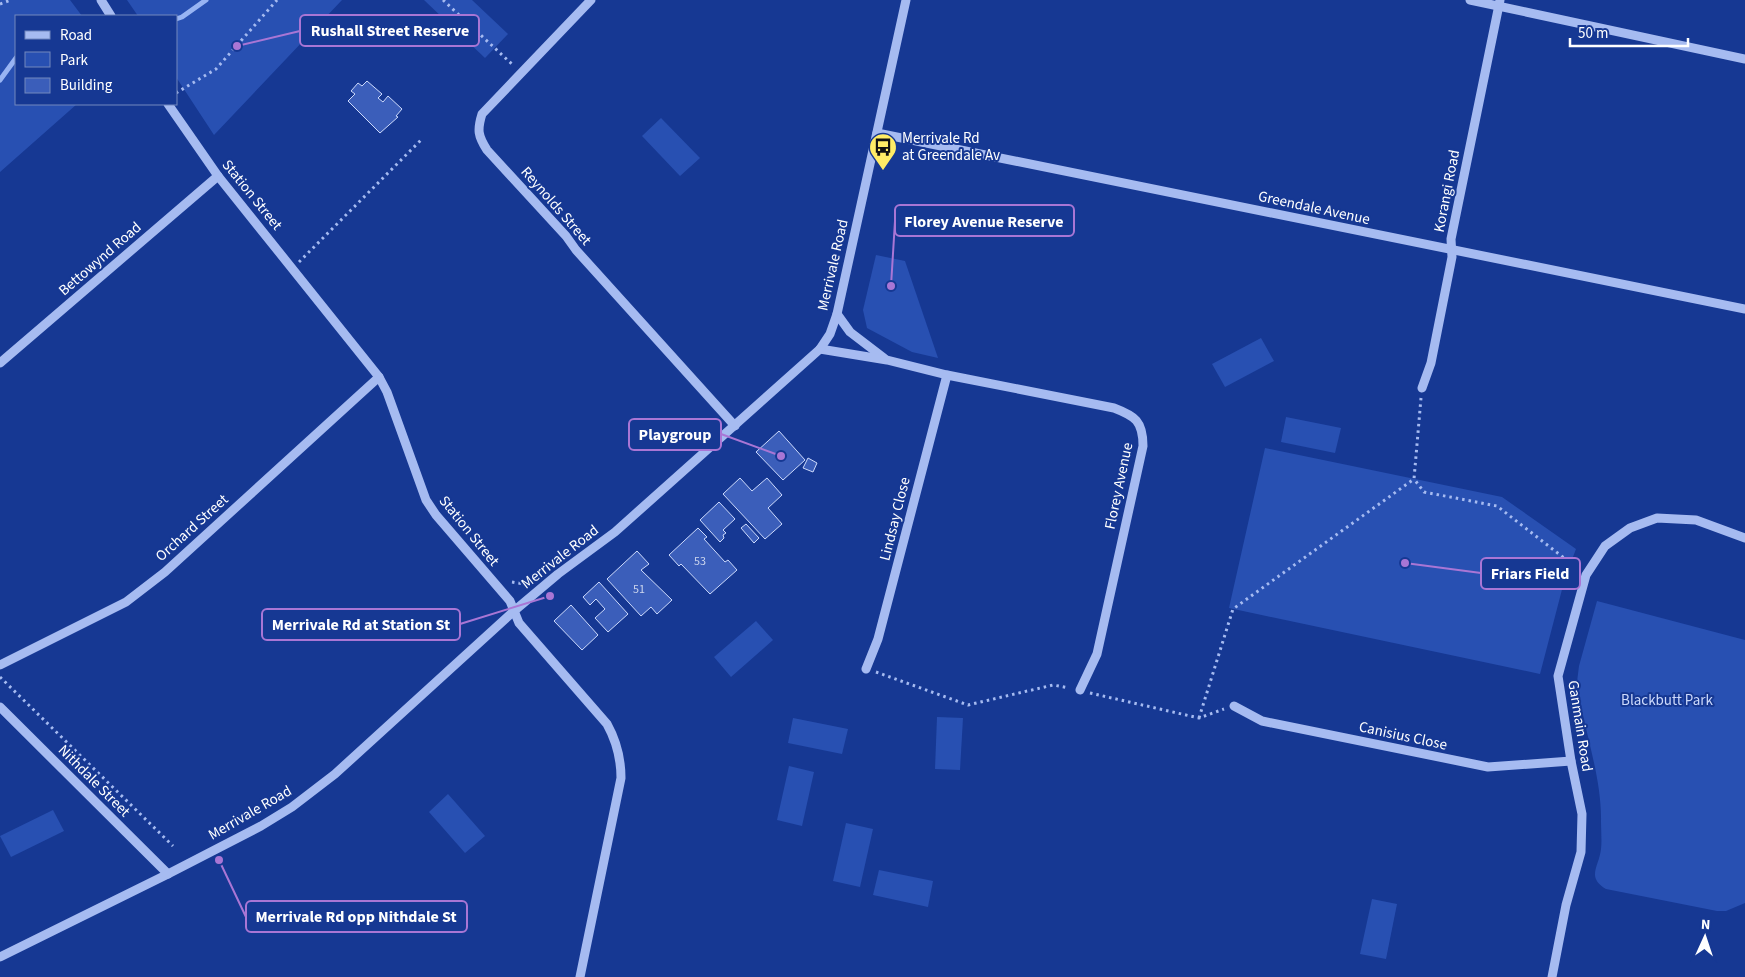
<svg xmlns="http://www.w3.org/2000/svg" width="1745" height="977" font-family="'Source Sans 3',sans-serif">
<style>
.green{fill:#2850b2}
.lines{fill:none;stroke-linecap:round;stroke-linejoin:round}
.stream{stroke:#98b4f3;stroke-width:5}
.building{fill:#3b5eba;stroke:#cddafc}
.path{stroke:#a6bbf1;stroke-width:3;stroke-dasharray:2.5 4;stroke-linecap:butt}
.minor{stroke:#a6bbf1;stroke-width:9}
.labels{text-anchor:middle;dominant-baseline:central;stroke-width:4;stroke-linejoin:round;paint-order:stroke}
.number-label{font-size:12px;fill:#ced7ee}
.poi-label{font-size:15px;fill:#fff;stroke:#163893;text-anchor:start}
.street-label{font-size:15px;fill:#fff;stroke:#163893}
.park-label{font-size:15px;fill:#cddafc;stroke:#163893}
.leader{fill:none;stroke:#a976d5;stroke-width:2}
.callout-dot{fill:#a976d5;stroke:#163893;stroke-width:2}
.callout{fill:#163893;stroke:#a976d5;stroke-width:2}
.callout-label{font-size:16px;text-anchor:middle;font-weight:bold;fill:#fff}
</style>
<rect width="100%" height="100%" fill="#163893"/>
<!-- green -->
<g class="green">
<path d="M0,0H70L82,16H16V104H77L0,172Z"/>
<path d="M127,0H342L214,135L176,77V16H138Z"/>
<path d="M424,0H472L508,34L485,58Z"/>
<path d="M661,118L700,158L680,176L642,136Z"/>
<path d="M876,255L905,261L938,358L912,352L867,328L863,310Z"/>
<path d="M1261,338L1274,361L1225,387L1212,364Z"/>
<path d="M1286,417L1341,428L1335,453L1281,442Z"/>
<path d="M1265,448L1502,497L1576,549L1565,578L1540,674L1229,608Z"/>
<path d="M1597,601L1745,640V903L1726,911H1717L1606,889C1586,877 1599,867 1601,849C1602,840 1601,831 1601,822C1602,776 1583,728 1577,682L1579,666Z"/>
<path d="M756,621L773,640L731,677L714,657Z"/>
<path d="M937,717L963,718L960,770L935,769Z"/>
<path d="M793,718L848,729L842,754L788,743Z"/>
<path d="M789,766L814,772L802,826L777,820Z"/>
<path d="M448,794L485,836L465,853L429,812Z"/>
<path d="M53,810L64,831L11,857L0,836Z"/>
<path d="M846,823L873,829L860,887L833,881Z"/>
<path d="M879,870L933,881L928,907L873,895Z"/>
<path d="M1372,899L1397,904L1386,959L1360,954Z"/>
</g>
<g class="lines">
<!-- stream -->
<g class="stream">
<path d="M176,19L182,17L206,0"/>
<path d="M0,80L16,58"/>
</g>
</g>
<!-- building -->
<g class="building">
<path d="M367,81L382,94L378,98L383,102L388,96L402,109L396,116L398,117L380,133L348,101L355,94L351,91L358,83L362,86Z"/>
<path d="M779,431L805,460L783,480L756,452Z"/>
<path d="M808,458L817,463L813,472L803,468Z"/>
<path d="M740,478L752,491L767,478L782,495L768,508L782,524L765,539L723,494Z"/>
<path d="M719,502L735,519L723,530L726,533L723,535L724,538L720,542L700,520Z"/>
<path d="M746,524L759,538L754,543L741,528Z"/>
<path d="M698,528L707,537L704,539L725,562L728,560L737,570L710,594L681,564L679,566L669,555Z"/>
<path d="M637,551L649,564L641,570L672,600L657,614L651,607L641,616L607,579Z"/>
<path d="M599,582L628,614L608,632L595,618L605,609L596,599L590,605L583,597Z"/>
<path d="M571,605L598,635L582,650L554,621Z"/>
</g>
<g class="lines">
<!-- path -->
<g class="path">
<path d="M443,0L514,66"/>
<path d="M0,4L11,0"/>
<path d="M176,93L216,69L277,0"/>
<path d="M299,262L421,140"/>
<path d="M1421,398L1414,479L1424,492L1497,506L1577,568"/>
<path d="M512,582L524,584"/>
<path d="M876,672L968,705L1053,685L1069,688"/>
<path d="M0,677L173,846"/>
<path d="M1090,693L1199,718L1224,709"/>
<path d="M1199,718L1233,609L1414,479"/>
</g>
<!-- minor -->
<g class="minor">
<path d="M101,0L111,16"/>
<path d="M591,0L482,114C477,130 478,136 487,150L566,236L576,250L735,426"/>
<path d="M1470,0L1745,59"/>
<path d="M168,104L218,176L379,377L387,392L426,500L436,515L510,601L519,623L607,724C617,742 621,758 621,778L580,977"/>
<path d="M877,133L1745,309"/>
<path d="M837,314L850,332L884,358"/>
<path d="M820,349L887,360L947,375L1114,408C1135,416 1143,421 1143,446L1097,654L1080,690"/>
<path d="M0,363L218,176"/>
<path d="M1422,388L1431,363L1452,257L1451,239L1500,0"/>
<path d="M0,665L126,602L165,572L379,377"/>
<path d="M866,669L878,639L947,375"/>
<path d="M1234,706L1262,721L1488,767L1571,761"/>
<path d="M0,707L168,874"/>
<path d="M0,957L168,874L261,826L292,807L335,774L514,611L558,574L615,532L820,349L830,334L837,314L906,0"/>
<path d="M1552,977L1566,905L1581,852L1582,814L1571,761L1558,676L1586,575L1605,546L1630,528L1657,518L1696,520L1745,538"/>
</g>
</g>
<!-- icons -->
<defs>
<g id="bus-pin" transform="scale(1.4375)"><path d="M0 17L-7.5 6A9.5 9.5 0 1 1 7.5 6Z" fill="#ffec66" stroke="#163893"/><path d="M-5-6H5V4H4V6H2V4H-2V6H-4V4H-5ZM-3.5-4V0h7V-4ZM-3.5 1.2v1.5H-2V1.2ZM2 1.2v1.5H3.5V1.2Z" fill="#111"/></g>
</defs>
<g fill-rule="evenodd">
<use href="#bus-pin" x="883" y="147"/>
</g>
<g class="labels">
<!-- number labels -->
<g class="number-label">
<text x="700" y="561">53</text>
<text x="639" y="589">51</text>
</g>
<!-- poi labels -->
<g class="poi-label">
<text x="902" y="138">Merrivale Rd<tspan x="902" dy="17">at Greendale Av</tspan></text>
</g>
<!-- street labels -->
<g class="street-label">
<text transform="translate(1447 191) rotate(-79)">Korangi Road</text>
<text transform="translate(252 195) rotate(51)">Station Street</text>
<text transform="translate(556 206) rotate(49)">Reynolds Street</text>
<text transform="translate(1314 208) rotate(12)">Greendale Avenue</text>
<text transform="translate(100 259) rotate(-41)">Bettowynd Road</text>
<text transform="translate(833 265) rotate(-77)">Merrivale Road</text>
<text transform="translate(1119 486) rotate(-78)">Florey Avenue</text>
<text transform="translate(895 519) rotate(-76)">Lindsay Close</text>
<text transform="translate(192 528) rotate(-42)">Orchard Street</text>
<text transform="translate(469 531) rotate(51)">Station Street</text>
<text transform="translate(560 557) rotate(-38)">Merrivale Road</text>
<text transform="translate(1580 726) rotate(81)">Ganmain Road</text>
<text transform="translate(1403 736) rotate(12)">Canisius Close</text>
<text transform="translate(94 781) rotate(45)">Nithdale Street</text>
<text transform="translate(250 813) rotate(-30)">Merrivale Road</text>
</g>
<!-- park labels -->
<g class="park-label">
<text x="1667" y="700">Blackbutt Park</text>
</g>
</g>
<!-- callouts -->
<path class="leader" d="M237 46L300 31M891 286L895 221M781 456L721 434M1405 563L1481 573M550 596L460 624M219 860L246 917"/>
<g class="callout-dot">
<circle cx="237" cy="46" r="5"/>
<circle cx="891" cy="286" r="5"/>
<circle cx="781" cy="456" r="5"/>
<circle cx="1405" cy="563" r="5"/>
<circle cx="550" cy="596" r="5"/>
<circle cx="219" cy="860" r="5"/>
</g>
<g class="callout">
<rect x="300" y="15" width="179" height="31" rx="5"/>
<rect x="895" y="205" width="179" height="31" rx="5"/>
<rect x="629" y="419" width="92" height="31" rx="5"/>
<rect x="1481" y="558" width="99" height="31" rx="5"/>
<rect x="262" y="609" width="198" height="31" rx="5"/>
<rect x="246" y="901" width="221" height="31" rx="5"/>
</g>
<g class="callout-label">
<text x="390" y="36">Rushall Street Reserve</text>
<text x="984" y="227">Florey Avenue Reserve</text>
<text x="675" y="440">Playgroup</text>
<text x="1530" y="579">Friars Field</text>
<text x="361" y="630">Merrivale Rd at Station St</text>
<text x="356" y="922">Merrivale Rd opp Nithdale St</text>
</g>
<!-- legend -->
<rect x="15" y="15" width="162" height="90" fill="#163893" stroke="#7388be"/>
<rect x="25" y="31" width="25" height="8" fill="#a6bbf1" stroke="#7388be"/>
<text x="60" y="40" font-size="15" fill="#ffffff">Road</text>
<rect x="25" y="52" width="25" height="15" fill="#2850b2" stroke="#7388be"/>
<text x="60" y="65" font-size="15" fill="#ffffff">Park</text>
<rect x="25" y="78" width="25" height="15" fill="#3b5eba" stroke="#7388be"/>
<text x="60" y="90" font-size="15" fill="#ffffff">Building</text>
<!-- north arrow -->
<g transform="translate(1705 937) rotate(3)" stroke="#163893" stroke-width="4" paint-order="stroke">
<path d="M0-4L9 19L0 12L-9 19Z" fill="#ffffff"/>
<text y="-8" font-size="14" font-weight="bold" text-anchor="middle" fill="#ffffff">N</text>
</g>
<!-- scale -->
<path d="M1570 38v8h118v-8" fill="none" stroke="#ffffff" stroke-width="2.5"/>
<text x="1578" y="38" font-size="15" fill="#ffffff" stroke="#163893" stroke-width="4" paint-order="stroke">50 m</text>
</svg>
